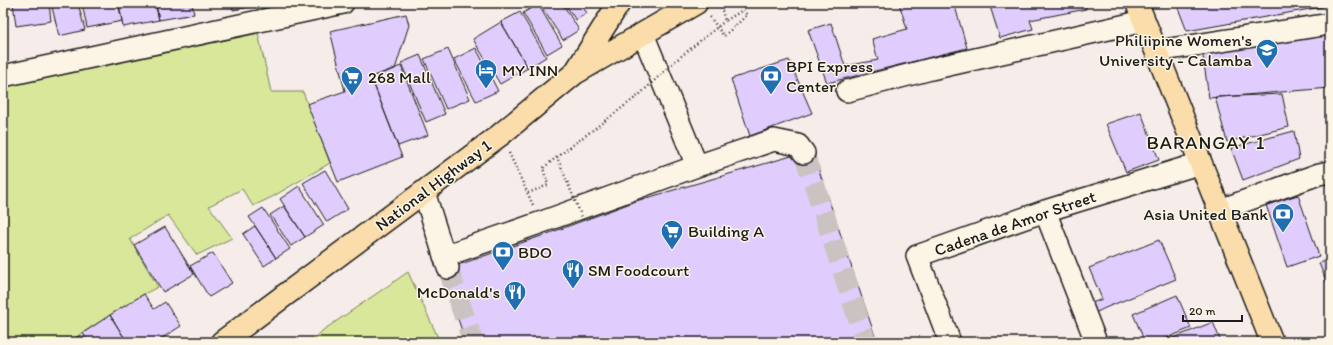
<svg xmlns="http://www.w3.org/2000/svg" width="1333" height="345" font-family="Itim,sans-serif">
  <style>
    .green { fill: #d8e79a; stroke: #7a825b }
    .building { fill: #e0cdfe; stroke: #1c1c1c }
    .lines { fill: none; stroke-linecap: round; stroke-linejoin: round }
    .minor-tunnel { stroke: #cac3c1; stroke-width: 21; stroke-dasharray: 21 10; stroke-linecap: butt }
    .minor-casing { stroke: #1c1c1c; stroke-width: 24 }
    .major-casing { stroke: #1c1c1c; stroke-width: 25 }
    .highway-casing { stroke: #1c1c1c; stroke-width: 25 }
    .path { stroke: #1c1c1c; stroke-width: 2.5; stroke-dasharray: 1 3; stroke-linecap: butt }
    .minor { stroke: #fcf5e5; stroke-width: 21 }
    .major { stroke: #fbddab; stroke-width: 22 }
    .highway { stroke: #fbddab; stroke-width: 22 }
    .path-bridge { stroke: #1c1c1c; stroke-width: 2.5; stroke-dasharray: 1 3; stroke-linecap: butt }
    .labels { text-anchor: middle; dominant-baseline: central; stroke-width: 3; stroke-linejoin: round; paint-order: stroke }
    .poi-label { font-size: 17px; fill: #1c1c1c; stroke: #fcf5e5; text-anchor: start }
    .street-label { font-size: 17px; fill: #1c1c1c; stroke: #fcf5e5 }
    .quarter-label { font-size: 19px; letter-spacing: 1px; fill: #1c1c1c; stroke: #fcf5e5 }
  </style>
  <rect width="100%" height="100%" fill="#f6edea"/>
  <filter id="ink" filterUnits="userSpaceOnUse"><feTurbulence type="fractalNoise" baseFrequency=".025" numOctaves="2"/><feDisplacementMap in="SourceGraphic" scale="8" xChannelSelector="R" yChannelSelector="G"/><feConvolveMatrix kernelMatrix="1 2 1 2 8 2 1 2 1" color-interpolation-filters="sRGB"/></filter>
  <g filter="url(#ink)">
    <path class="green" d="M257,28l14,64h32l27,71 -58,34 -19,9 -11,-17 -33,17 23,32 -35,17 -29,-40 -38,24 28,48 -14,7 -76,48h-65v-260z
      M408,272l32,70h-128l10,-11z"/>
    <path class="building" d="M13,3h36l2,18 -35,5z
      M51,3h27l7,27 -26,6z
      M82,3h36l4,18 -35,7z
      M119,3h36l4,17 -36,7z
      M156,3h36l2,11 -35,6z
      M232,3h36v1l-35,6z
      M539,3h23l17,27 -16,10z
      M564,3h16l7,10 -11,7z
      M899,3h55l13,45 -140,35 -19,-53 23,-7 14,43 33,-6 -6,-21 35,-10z
      M989,3h96l1,6 -56,11 3,9 -33,9z
      M1176,3h150l1,3 -140,25z
      M538,4l24,41 -15,9 -24,-41z
      M520,12l26,45 -18,11 -27,-46z
      M406,14l3,11 -14,44 -24,8 31,80 -64,25 -31,-78 38,-13 -15,-60z
      M501,22l27,46 -28,16 -27,-45z
      M1330,34v54l-121,10 -7,-48z
      M476,48l22,43 -22,10 -22,-42z
      M448,49l22,50 -24,10 -22,-50z
      M420,55l25,59 -19,8 -25,-59z
      M789,60l23,53 -62,23 -19,-57z
      M401,66l27,69 -30,11 -27,-69z
      M1282,94l7,33 -62,15 -12,-45z
      M1141,112l18,48 -33,12 -20,-48z
      M1294,131l5,28 -56,21 -12,-32z
      M812,150l65,192h-411l-25,-71 106,-37 89,-33z
      M325,170l23,39 -21,13 -24,-39z
      M299,186l25,39 -19,12 -25,-38z
      M1298,195l21,61 -32,11 -21,-62z
      M284,206l21,31 -14,9 -21,-31z
      M263,208l27,41 -14,9 -27,-41z
      M255,226l21,32 -12,8 -21,-32z
      M165,227l29,47 -31,18 -29,-47z
      M1159,240l17,39 -71,29 -10,5 -3,-10 10,-4 -13,-31z
      M213,253l19,30 -23,14 -19,-31z
      M1330,260v31l-11,-28z
      M144,294l10,15 11,-7 16,24 -25,16h-29l-17,-27z
      M1177,295l14,33 -34,14h-12l-12,-28z
      M110,315l17,27h-39l-5,-9z
      M1213,322l8,20h-55v-1z
      M81,335l5,7h-17z"/>
    <g class="lines">
      <path class="minor-tunnel" d="M804,153l62,189
        M448,268l25,74"/>
      <g class="minor-casing">
        <path id="minor" d="M643,34l54,132
          M1157,51l173,-27
          M3,76l340,-73
          M847,91l84,-22 213,-48
          M424,192l24,76
          M1220,210l99,-36 11,-2
          M1045,211l51,131
          M444,256l98,-34 155,-56 77,-26 24,5 6,8
          M950,342l-33,-86 128,-45 156,-48"/>
      </g>
      <g class="major-casing">
        <path id="major" d="M1137,3l135,339"/>
      </g>
      <g class="highway-casing">
        <path id="highway" d="M577,72l119,-69
          M222,342l278,-207 75,-62 44,-70"/>
      </g>
      <path class="path" d="M710,17l14,19 23,-21 -4,-5 -18,11 -5,-18
        M509,153l24,52
        M528,193l20,-8 -5,-17 14,-11"/>
      <use href="#minor" class="minor"/>
      <use href="#major" class="major"/>
      <use href="#highway" class="highway"/>
      <path class="path-bridge" d="M583,220l-26,-63 82,-62 35,-33 51,-41"/>
    </g>
  </g>
  <defs>
    <g id="university-pin" transform="scale(1.15)"><path d="M0 17L-7.5 6A9.5 9.5 0 1 1 7.5 6Z" fill="#1f6fb2" stroke="#fcf5e5"/><path d="M0-5L7-2L0 1L-7-2ZM-4 1L0 2.5L4 1V4Q0 6-4 4Z" fill="#fff"/></g>
    <g id="hotel-pin" transform="scale(1.15)"><path d="M0 17L-7.5 6A9.5 9.5 0 1 1 7.5 6Z" fill="#1f6fb2" stroke="#fcf5e5"/><path d="M-6-4.5h1.5V1H6V5H4.5V3h-9V5H-6ZM-4 0a1.8 1.8 0 1 1 3.6 0ZM.5 0V-2.5h3Q6-2.5 6 0Z" fill="#fff"/></g>
    <g id="bank-pin" transform="scale(1.15)"><path d="M0 17L-7.5 6A9.5 9.5 0 1 1 7.5 6Z" fill="#1f6fb2" stroke="#fcf5e5"/><path d="M-6-4H6V4H-6ZM0-2.3a2.3 2.3 0 1 0 0 4.6a2.3 2.3 0 1 0 0-4.6Z" fill="#fff"/></g>
    <g id="supermarket-pin" transform="scale(1.15)"><path d="M0 17L-7.5 6A9.5 9.5 0 1 1 7.5 6Z" fill="#1f6fb2" stroke="#fcf5e5"/><path d="M-6-5.5h2.5l.6 2H6L4.5 2H-2.5L-4.4-4H-6ZM-1.5 3.2a1.3 1.3 0 1 0 .1 0ZM3 3.2a1.3 1.3 0 1 0 .1 0Z" fill="#fff"/></g>
    <g id="restaurant-pin" transform="scale(1.15)"><path d="M0 17L-7.5 6A9.5 9.5 0 1 1 7.5 6Z" fill="#1f6fb2" stroke="#fcf5e5"/><path d="M-5-6h1v4h1v-4h1v4h1v-4h1v5L-1.5 .5V6h-2V.5L-5-1ZM5-6V6H3V1.5H1.5Q1.5-4 5-6Z" fill="#fff"/></g>
  </defs>
  <g fill-rule="evenodd">
    <use href="#university-pin" x="1267" y="50"/>
    <use href="#hotel-pin" x="486" y="70"/>
    <use href="#bank-pin" x="771" y="76"/>
    <use href="#supermarket-pin" x="352" y="77"/>
    <use href="#bank-pin" x="1283" y="214"/>
    <use href="#supermarket-pin" x="672" y="231"/>
    <use href="#bank-pin" x="503" y="252"/>
    <use href="#restaurant-pin" x="573" y="270"/>
    <use href="#restaurant-pin" x="515" y="292"/>
  </g>
  <g class="labels">
    <g class="poi-label">
      <text x="1252" y="40" text-anchor="end">Philiipine Women's<tspan x="1252" dy="20">University - Calamba</tspan></text>
      <text x="786" y="66">BPI Express<tspan x="786" dy="20">Center</tspan></text>
      <text x="502" y="70">MY INN</text>
      <text x="368" y="77">268 Mall</text>
      <text x="1268" y="214" text-anchor="end">Asia United Bank</text>
      <text x="688" y="231">Building A</text>
      <text x="518" y="252">BDO</text>
      <text x="588" y="270">SM Foodcourt</text>
      <text x="500" y="292" text-anchor="end">McDonald's</text>
    </g>
    <g class="street-label">
      <text transform="translate(433 185) rotate(-37)">National Highway 1</text>
      <text transform="translate(1015 223) rotate(-19)">Cadena de Amor Street</text>
    </g>
    <g class="quarter-label">
      <text x="1206" y="142">BARANGAY 1</text>
    </g>
  </g>
  <rect width="1333" height="345" fill="none" stroke="#fcf5e5" stroke-width="16"/>
  <rect x="8" y="8" width="1317" height="329" fill="none" stroke="#1c1c1c" stroke-width="1.5" filter="url(#ink)"/>
  <path d="M1183 315v6h59v-6" fill="none" stroke="#1c1c1c" stroke-width="2"/>
  <text x="1189" y="315" font-size="12" fill="#1c1c1c" stroke="#fcf5e5" stroke-width="3" paint-order="stroke">20 m</text>
</svg>
